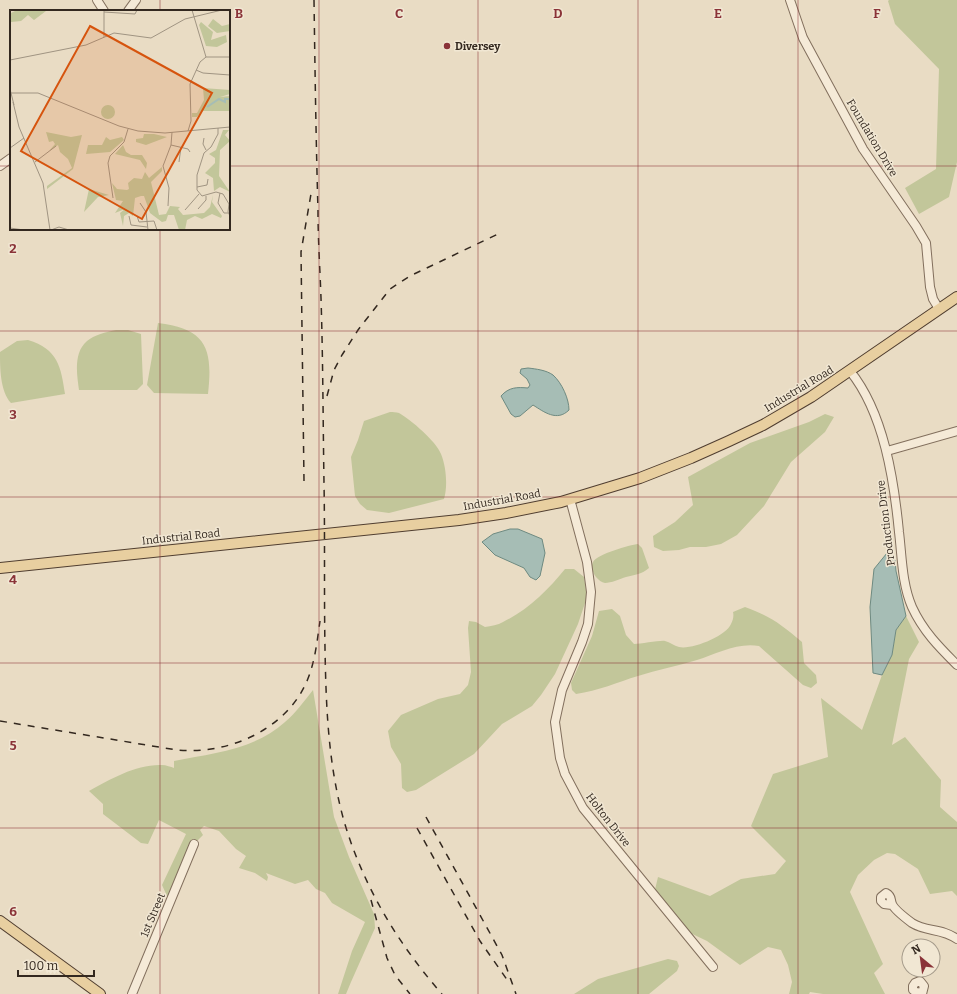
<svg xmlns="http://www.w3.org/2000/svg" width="957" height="994" font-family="Bitter,serif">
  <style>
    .green { fill: #c2c69a }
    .water { fill: #a6bdb5; stroke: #6e8a81 }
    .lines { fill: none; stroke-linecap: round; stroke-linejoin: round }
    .minor-casing { stroke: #826f5d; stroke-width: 10 }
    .major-casing { stroke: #503e30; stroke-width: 12 }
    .minor { stroke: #f5ead7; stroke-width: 8 }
    .major { stroke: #e8cfa0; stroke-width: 10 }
    .rail { stroke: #33281f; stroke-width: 1.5; stroke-dasharray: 7 7; stroke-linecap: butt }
    .grid { fill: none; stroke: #8a3338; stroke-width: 1; stroke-opacity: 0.55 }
    .poi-dot { fill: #8a3338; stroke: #f1e7d3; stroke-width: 1.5 }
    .labels { text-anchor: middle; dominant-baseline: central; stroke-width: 3; stroke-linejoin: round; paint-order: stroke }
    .poi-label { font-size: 11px; font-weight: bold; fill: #33281f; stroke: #f1e7d3; text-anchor: start }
    .street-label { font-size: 11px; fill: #33281f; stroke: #f1e7d3 }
    .inset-river { fill: none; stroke: #a6bdb5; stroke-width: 2 }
    .inset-road { fill: none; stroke: #a09482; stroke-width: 1 }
    .view { fill: #d6540e; fill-opacity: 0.15; stroke: #d6540e; stroke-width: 2 }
    .inset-edge { fill: none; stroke: #33281f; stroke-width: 2 }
    .grid-label { font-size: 13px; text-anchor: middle; font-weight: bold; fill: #8a3338; stroke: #f1e7d3; stroke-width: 3; stroke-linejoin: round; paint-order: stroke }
  </style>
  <rect width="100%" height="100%" fill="#e9dcc4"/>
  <path class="green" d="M889,0h68v162l-8,35 -30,17 -14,-26 31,-19 3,-100 -44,-45 -7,-23z
    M158,323c49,6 55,26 50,71l-54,-1 -7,-8z
    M116,330h12l13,4 2,50 -6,6h-58c-2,-15 -6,-37 8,-49 7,-6 19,-9 29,-11z
    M28,340c30,9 33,27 37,54l-54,9c-11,-12 -11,-35 -11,-51l17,-11z
    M390,412c3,0 6,0 9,1 12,7 37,28 42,41 5,12 7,32 3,45l-55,14 -22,-3 -7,-6 -5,-8 -4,-39 7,-17 6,-19z
    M825,414l9,3 -9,15 -34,30 -27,44 -27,29 -16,9 -15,3h-16l-11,3 -16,1 -9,-4 -1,-11 22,-14 18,-17 -5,-28 62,-34 59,-21z
    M638,544l4,4 7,20c-7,6 -14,7 -23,9 -6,2 -15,6 -21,6 -8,-1 -16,-14 -12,-21 4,-8 37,-17 45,-18z
    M565,569h9l10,8 3,20 -9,27 -23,50 -14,21 -9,11 -30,18 -28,30 -58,36 -9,2 -5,-4 -1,-24 -10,-17 -3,-16 13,-16 37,-16 22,-5 8,-9 3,-13 -3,-44 1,-7 7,1 9,5c6,-1 13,-2 18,-5 25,-12 45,-32 62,-53z
    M745,607c25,9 37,18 57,35l2,21 12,12 1,8 -6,5 -8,-3 -44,-39c-21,-4 -43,8 -62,14 -20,6 -40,10 -59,16 -20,6 -40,15 -62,18l-4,-4 -1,-7 21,-47 7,-25 13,-2 8,7 6,19 8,9c7,0 27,-4 31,-3 5,1 9,5 14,6 13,3 47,-11 52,-23 2,-4 3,-8 2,-12z
    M906,616l13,26 -10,17 -17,86 13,-8 36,43 -1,27 17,15v74l-5,-5 -22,3 -12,-25 -23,-15 -8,-1 -13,7 -16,15 -8,17 33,72 -9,9 11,21h-62l-13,-2 -1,2h-20l3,-12 -4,-17 -7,-15 -13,-3 -28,18 -33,-24 -23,-11 -30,-36 4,-17 52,19 31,-17 34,-5 11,-13 -35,-35 22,-52 55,-17 -7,-59 41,32 20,-55 10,-20 4,-25z
    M313,690l21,127 15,40 25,57 1,14 -24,54 -5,12h-8l14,-43 13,-29 -33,-19 -7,-10 -9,-4 -8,-9 -13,4 -29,-11 2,4 -1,4 -12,-8 -16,-5 7,-12 -10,-7 -17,-18 -15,-5 -4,4 3,5 -9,9 -22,53 -5,-1 -5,-11 24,-51 -27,-14 -11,24 -7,-1 -38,-29v-10l-14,-13c22,-12 47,-27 73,-26 4,0 9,2 12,3v-7c39,-8 80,-11 111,-39 11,-9 19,-21 28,-32z
    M668,959l9,2 2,5 -2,5 -28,23h-75l24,-15z"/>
  <path class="water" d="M528,368c8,1 18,2 25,7 9,8 16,24 16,35 -12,12 -25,2 -36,-5l-13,11 -5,1 -4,-3 -10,-18c8,-9 16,-9 27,-8l2,-3 -3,-6 -7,-6 1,-4z
    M510,529h8l24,10 3,14 -5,23 -4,4 -6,-3 -6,-9 -29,-13 -13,-13 11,-8z
    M887,553l8,7 1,11 10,45 -10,14 -4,25 -10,20 -9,-2 -3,-66 4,-38z"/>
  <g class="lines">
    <g class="minor-casing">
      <path id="minor" d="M97,0l7,11
        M790,0l13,38 60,111 53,77 10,17 4,44 3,12 6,10
        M128,11l8,-11
        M0,166l11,-8
        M850,371c34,42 44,109 49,161 3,25 3,52 13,75 11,24 27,40 45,58
        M887,451l70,-20
        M570,499l17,63 4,30 -3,32 -6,18 -20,48 -7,32 5,36 5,16 18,34 130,159
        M892,905l-8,-1 -3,-3v-4l5,-4c6,3 4,6 6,11 2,5 16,16 20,19 14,9 30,5 45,16
        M921,993l-5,-1 -3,-2v-4l2,-3 5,-2 4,5 -2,8
        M132,994l62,-150"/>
    </g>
    <g class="major-casing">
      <path id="major" d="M0,568l459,-48 47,-7 55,-11 79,-24 51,-20 38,-17 34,-16 48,-28 146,-100
        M0,921l100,73"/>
    </g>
    <use href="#minor" class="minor"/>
    <use href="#major" class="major"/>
    <path class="rail" d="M314,0c1,70 2,141 4,211 0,29 2,58 3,87 2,62 2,124 3,185 1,55 0,110 1,165 1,58 3,116 19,173 19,65 54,123 98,173
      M327,396l7,-26 8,-15 16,-25 32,-41 20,-13 88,-42
      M304,481l-3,-229 11,-64
      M0,721l177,29c51,5 109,-20 130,-69 8,-19 10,-39 13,-60
      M426,817l76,138 14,39
      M417,828l63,113 30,43
      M371,900l16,58 8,17 15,19"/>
  </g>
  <path class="grid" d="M160,0v11M319,0v994M478,0v994M638,0v994M798,0v994M0,166h11M229,166h728M160,229v765M0,331h957M0,497h957M0,663h957M0,828h957"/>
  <circle class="poi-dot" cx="447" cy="46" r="4"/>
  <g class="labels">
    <g class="poi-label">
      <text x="455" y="46">Diversey</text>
    </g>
    <g class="street-label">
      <text transform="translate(872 138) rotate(59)">Foundation Drive</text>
      <text transform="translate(799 389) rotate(-31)">Industrial Road</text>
      <text transform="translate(502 500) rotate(-10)">Industrial Road</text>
      <text transform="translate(886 523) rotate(-97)">Production Drive</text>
      <text transform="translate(181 537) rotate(-6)">Industrial Road</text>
      <text transform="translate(608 820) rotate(52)">Holton Drive</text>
      <text transform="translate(153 915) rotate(-67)">1st Street</text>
    </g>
  </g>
  <g transform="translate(10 10)">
    <rect width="220" height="220" fill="#e9dcc4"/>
    <path d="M7,0h53l-24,1 -12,9 -6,-5 -7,6 -10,1v-9zM203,9l9,7 8,-2v7l-13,2 -9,-7zM191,12l12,10 -2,8 15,-5 1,7 -10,5 -11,-1 -7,-21zM193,78l27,2v4l-10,3 10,-1v15h-28l-5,6h-5v-4h5l7,-13zM91 102a7 7 0 1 1 14 0a7 7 0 1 1-14 0ZM213,120h6l-4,5 5,6 -10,9 -1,26 11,16 -10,-5 -6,4 -1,-13 -8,-5 10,-10v-5l-6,-4 7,-4zM36,122l25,5 11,-2 -9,34 -26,20v-3l25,-18 -4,-9 -8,-7 -2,-7 -9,6 6,-7 -2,-3 -4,1zM134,124h10l13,3 -21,8 -10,-3v-3l7,-1zM96,127l4,3 12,-3 2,3 -14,12 -24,2 2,-9h14zM113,135l3,7 5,3h11l5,8 -1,6 -6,-9 -25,-6zM152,157v4l-11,11 8,33 7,-1 4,-8 10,1 -2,2 5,6 21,-2 6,-6 3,-12 -1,7 10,14 -1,2 -9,-4 -10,5 -7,-3 -8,4 -2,10h-6l-5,-15h-6l-2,6 -4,1 -12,-9 -6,-17h-3l-6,2 -2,18 -4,-3 -5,3 -1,10 -3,-13 5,-4 -10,4 8,-12 -7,-1 -4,-17 5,6 10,1 2,-1 -1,-6 6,-5 8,1 3,-7 4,6zM79,179l20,6 -11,2 -14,15z" fill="#c2c69a"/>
    <path class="inset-river" d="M197,97l12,-8 6,3v-3h5"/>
    <path class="inset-road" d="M182,0l14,47M94,2l31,2 2,-4M94,27v-26M0,50l76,-15 28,-12 37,5 34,-19 37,-9M186,60l7,3 27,2M0,79l4,16M0,83h28l81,33 19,5 27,2 65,-6M3,92l6,25 24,56 7,47M208,118v6l-7,13 -7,6 -7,22v15l5,6 14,-4 7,2 6,10 -1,8 2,4M178,121l3,-10 -1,-37 10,-22 6,-5h24M194,128l-1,6 3,6M161,135l17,4 2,3M0,138l14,-10M25,152l21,-16M169,152l2,-15M187,177l10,-2 1,-6M210,183l-2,10 6,10h4M103,188l-5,-35 2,-7 14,-14 4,-13M130,193l6,9 2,18M158,196l1,-18 -6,-22 8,-21 1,-13M188,199l8,-9v-4M175,200l14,-16M119,206l2,9 16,2M127,206l2,6 15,-1 3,9M0,218l14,2M41,220l8,-3 10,3"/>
    <path class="view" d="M80,16l122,67 -70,126 -121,-68z"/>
    <rect width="220" height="220" class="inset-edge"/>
  </g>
  <g class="grid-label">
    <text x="239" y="18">B</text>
    <text x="399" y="18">C</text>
    <text x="558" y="18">D</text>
    <text x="718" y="18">E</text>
    <text x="877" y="18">F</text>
    <text x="13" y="253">2</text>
    <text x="13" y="419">3</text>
    <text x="13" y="584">4</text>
    <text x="13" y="750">5</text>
    <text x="13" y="916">6</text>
  </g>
  <g transform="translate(921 958) rotate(331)"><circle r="19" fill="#f1e7d3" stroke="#a59b8b"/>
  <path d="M0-3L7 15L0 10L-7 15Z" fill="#8a3338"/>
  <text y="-6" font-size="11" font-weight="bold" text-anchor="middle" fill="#33281f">N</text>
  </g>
  <path d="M18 970v6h76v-6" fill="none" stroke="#33281f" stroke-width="2"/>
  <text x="24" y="970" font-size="12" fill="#33281f" stroke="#f1e7d3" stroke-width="3" paint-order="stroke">100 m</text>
</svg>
